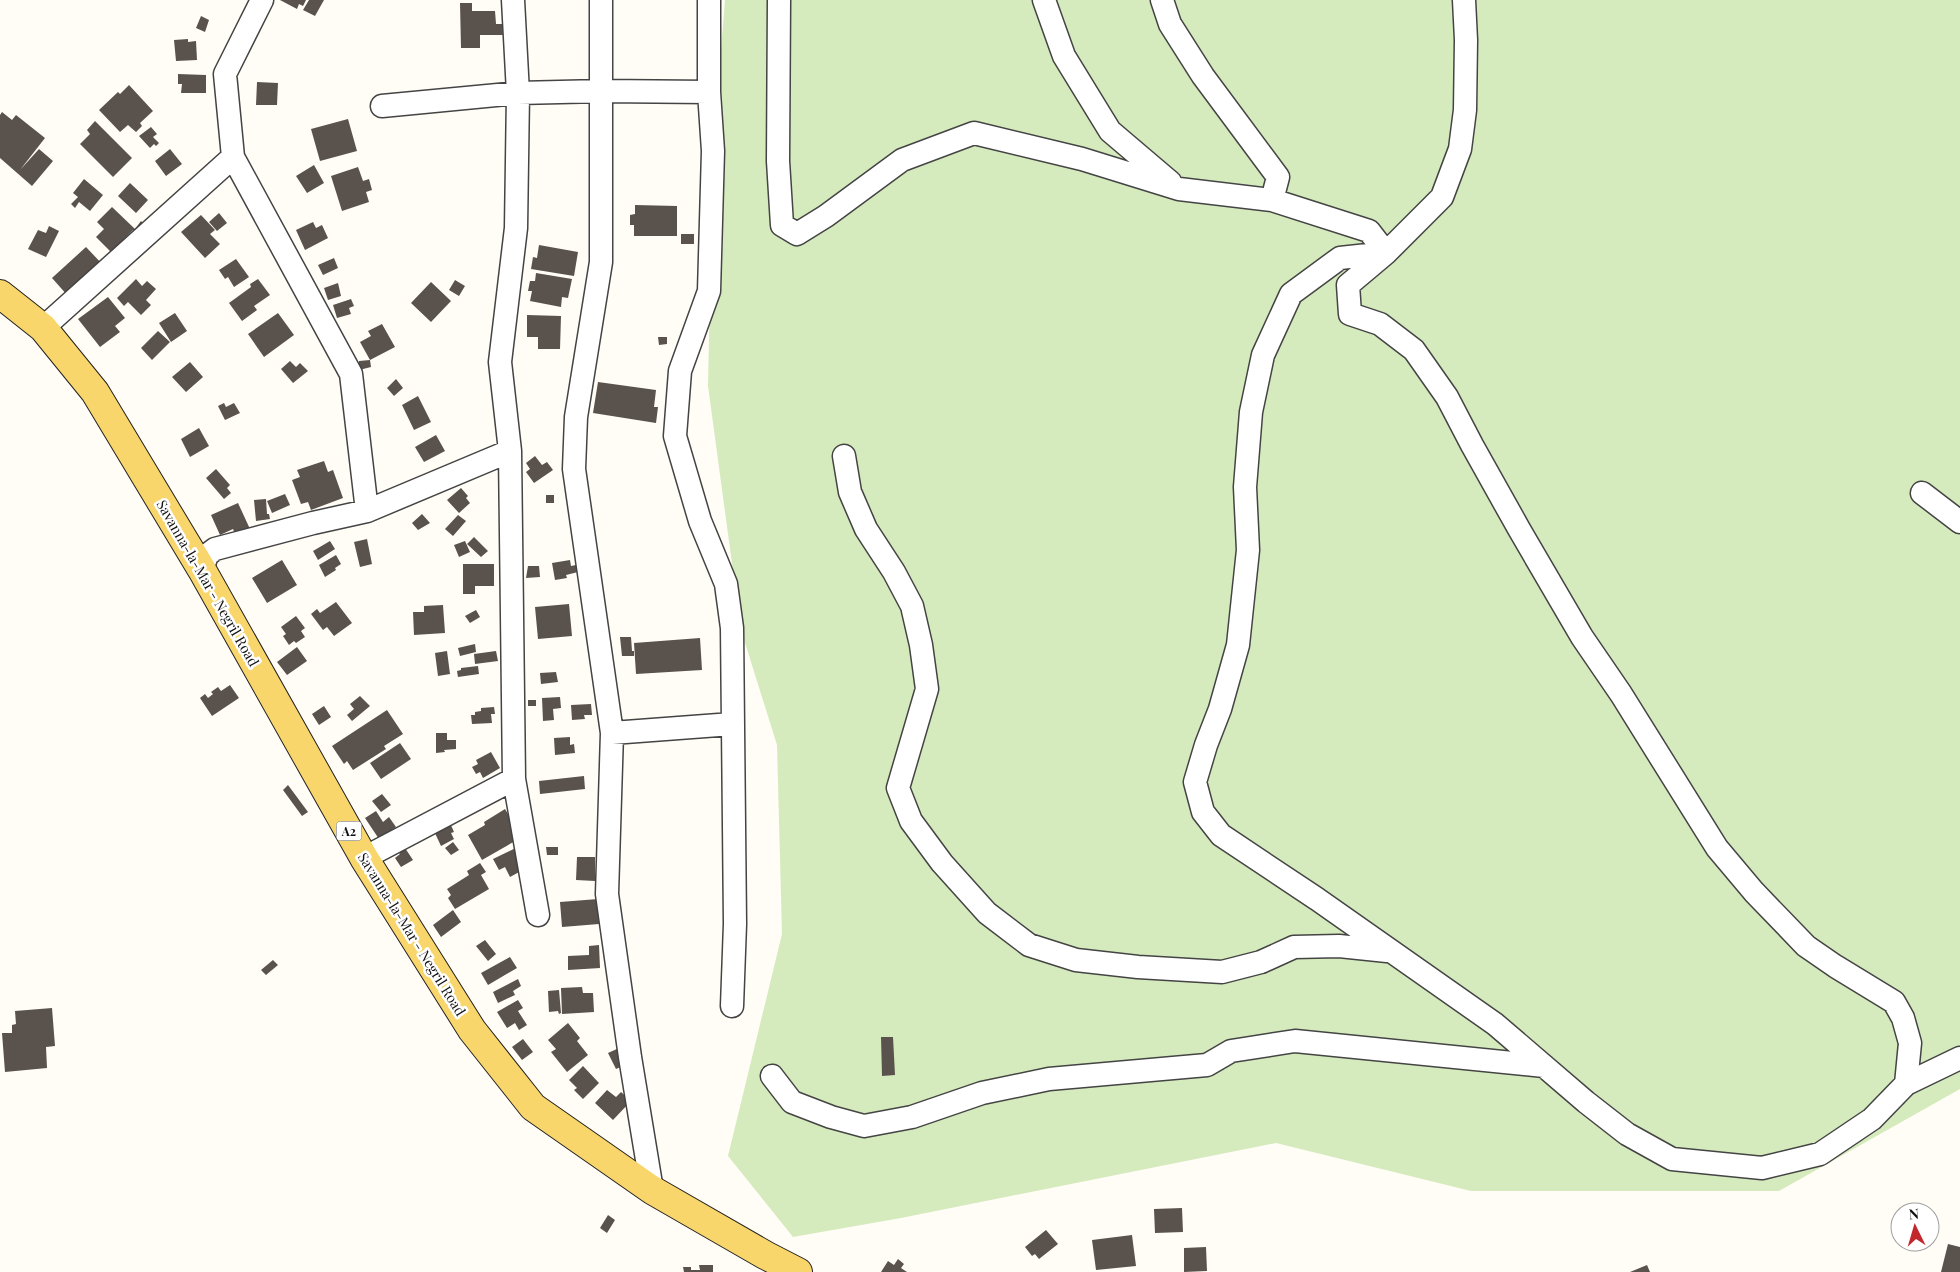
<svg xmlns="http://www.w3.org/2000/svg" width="1960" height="1272" font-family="'Playfair Display',serif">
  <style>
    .green { fill: #d5ebbd }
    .building { fill: #5a524d }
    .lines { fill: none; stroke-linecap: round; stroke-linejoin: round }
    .minor-casing { stroke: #444; stroke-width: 25 }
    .major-casing { stroke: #222; stroke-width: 30 }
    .minor { stroke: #fff; stroke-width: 22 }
    .major { stroke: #f9d66b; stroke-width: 28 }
    .labels { text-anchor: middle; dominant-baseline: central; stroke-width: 5; stroke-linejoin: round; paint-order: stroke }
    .shield { fill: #fff; stroke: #585858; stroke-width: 1 }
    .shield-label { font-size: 12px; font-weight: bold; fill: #111 }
    .street-label { font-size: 14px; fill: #111; stroke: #fff }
  </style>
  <rect width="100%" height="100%" fill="#fffdf5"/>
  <path class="green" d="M725,0h1235v1089l-181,102h-308l-195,-48 -375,75 -108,19 -65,-81 54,-222 -5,-189 -36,-115 -33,-244 5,-235z"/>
  <path class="building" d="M280,0h26l-3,6 -4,-2 -2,5z
    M309,0h15l-9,16 -12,-6z
    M460,3h12v8h23l1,13h6l1,11h-23v13h-19z
    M201,16l8,4 -4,12 -9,-4z
    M188,39v3l8,-1 1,19 -21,1 -2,-21z
    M178,74l28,1v18h-25l1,-9h-4z
    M257,82l21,1 -1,22h-21z
    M129,85l24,26 -13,12 2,3 -6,6 -8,-7 -8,7 -21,-22 19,-18 2,2z
    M2,112l10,8 4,-5 29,23 -25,32 19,-21 14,12 -21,25 -32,-28v-43z
    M348,119l9,32 -37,10 -9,-32z
    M95,121l37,37 -19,19 -33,-33 10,-10 -3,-4z
    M151,127l6,7 -4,3 6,6 -3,3 -2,-2 -4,4 -11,-12z
    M170,149l12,15 -16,12 -11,-15z
    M314,165l10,18 -17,10 -11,-17z
    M358,167l5,14 6,-2 3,11 -6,2 3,10 -27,9 -11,-35z
    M84,179l19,16 -13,16 -11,-9 -4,6 -4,-4 7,-7 -5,-4z
    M130,183l18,17 -12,13 -18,-17z
    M635,205l42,1v30h-43v-11h-4v-10l5,-1z
    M112,207l23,22 6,-8 8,8 -8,9 -8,-8 -22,22 -15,-15 8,-8 -7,-7z
    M219,213l8,10 -10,8 -8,-9z
    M201,215l14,15 -5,4 10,10 -15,14 -24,-26z
    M313,222l3,6 6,-3 6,13 -23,12 -9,-20z
    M49,226l10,5 -13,26 -18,-8 10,-19 8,3z
    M681,234h13v10h-13z
    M539,245l39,7 -4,24 -43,-7 2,-12 4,1z
    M86,247l17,18 -35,31 -16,-18z
    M334,258l4,10 -15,7 -5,-10z
    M236,259l13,18 -15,10 -6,-10 -3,2 -6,-9z
    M536,273l36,6 -4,19 -6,-1 -1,10 -31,-6 2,-10h-4l2,-10h5z
    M136,279l6,7 5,-5 9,8 -10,11 5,5 -10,10 -13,-13 -4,4 -7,-8z
    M258,279l12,16 -16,11 3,4 -15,11 -13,-18 22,-16 -1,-3z
    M455,280l10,6 -6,10 -10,-6z
    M431,282l20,19 -20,21 -20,-19z
    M338,283l3,13 -13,4 -4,-12z
    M108,297l17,21 -10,8 5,6 -20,15 -22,-28z
    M351,299l3,7 -5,2 2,6 -14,4 -4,-13z
    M175,313l12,18 -16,11 -12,-19z
    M278,313l16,22 -30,22 -16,-23z
    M527,315l34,1 -1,33h-22v-12h-11z
    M382,324l13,23 -25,13 -10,-18 11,-6 -3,-5z
    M158,331l12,11 -18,18 -11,-12z
    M658,337h9v7l-8,1z
    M370,360l1,7 -12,3v-9z
    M290,361l6,6 4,-4 8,8 -15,12 -12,-14z
    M190,362l13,15 -17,15 -14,-15z
    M396,379l7,9 -9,8 -7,-8z
    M598,382l58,8 -2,17h4l-2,16 -63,-10z
    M418,396l13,26 -17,8 -12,-25z
    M224,403l2,4 8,-4 6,10 -15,7 -7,-14z
    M199,428l10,18 -19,11 -9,-18z
    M436,435l9,16 -21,11 -9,-15z
    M535,456l7,9 5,-3 6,8 -19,13 -8,-11 4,-3 -4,-6z
    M324,461l4,11 5,-2 10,28 -32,12 -3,-8 -7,2 -9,-24 8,-3 -3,-7z
    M216,469l14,16 -3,3 4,5 -7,6 -18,-21z
    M461,488l7,8 -2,2 4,5 -11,10 -12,-13z
    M285,494l5,11 -18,8 -5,-12z
    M546,495h8v8h-8z
    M266,499l1,15h2l1,5 -14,2 -2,-21z
    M238,503l12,26 -14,7 -3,-7 -13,6 -9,-20z
    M422,514l8,9 -12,7 -6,-7z
    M458,515l8,6 -13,15 -8,-7z
    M474,537l14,14 -7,6 -14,-13z
    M367,539l5,25 -12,3 -6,-25z
    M330,541l5,8 -17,11 -5,-9z
    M465,541l5,11 -11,5 -5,-12z
    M336,555l5,9 -6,4 1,2 -11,7 -6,-12z
    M282,560l15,25 -30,18 -15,-25z
    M570,560l1,6 5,-1 2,7 -12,3 1,3 -12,2 -3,-17z
    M463,564h31v22h-19v8h-12z
    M528,566h11l1,11 -14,1z
    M336,602l16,21 -18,13 -7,-9 -4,3 -12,-16 6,-5 3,4z
    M569,604l3,32 -34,3 -3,-32z
    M443,605l2,28 -31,2 -1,-23h11v-6z
    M476,610l4,7 -10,6 -5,-7z
    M296,616l9,12 -4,3 4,6 -9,6 -2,-2 -5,4 -6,-9 3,-2 -5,-7z
    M620,637h11l1,14h2v5h-12z
    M700,638l2,32 -66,4 -2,-31z
    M475,644l1,8 -16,4 -2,-8z
    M297,647l10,14 -20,14 -10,-13z
    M447,651l3,23 -12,2 -3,-23z
    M496,651l2,10 -23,3 -1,-10z
    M478,666l1,8 -21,3 -1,-6 4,-1v-2z
    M556,672l2,10 -17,2 -1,-11z
    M230,685l9,13 -27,18 -12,-18 5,-4 3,4 5,-4 -2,-2 7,-5 3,4z
    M360,696l10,10 -18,15 -5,-6 7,-6 -4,-5z
    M560,697l1,11 -8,1 1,11 -11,1 -1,-23z
    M528,700h8v6h-8z
    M591,704l1,11h-8l1,4 -13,1 -1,-15z
    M324,706l7,11 -12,8 -7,-11z
    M494,707l1,7h-4l1,9 -20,1 -1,-9h4v-3l6,-1v-3z
    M387,710l16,24 -19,12 2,3 -33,21 -6,-9 -3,3 -12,-18z
    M436,733h11v7h9v9l-12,1 1,2 -9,1z
    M570,737v8l4,-1 1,9 -20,2 -1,-17z
    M400,743l11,16 -30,20 -11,-16z
    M491,752l9,16 -17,10 -3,-6 -4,2 -4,-7 6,-3 -2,-4z
    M584,776l1,13 -45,5 -1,-13z
    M288,785l20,27 -6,4 -19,-26z
    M382,794l9,11 -10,7 -9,-11z
    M505,809l17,28 -40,23 -14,-25 17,-10 -1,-3z
    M376,811l7,11 6,-5 7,10 -17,12 -14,-21z
    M450,823l4,9 -3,1 3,6 -13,7 -7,-15z
    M453,842l6,8 -8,5 -6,-7z
    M520,846l1,25 -11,6 -5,-10 -6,3 -6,-11z
    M546,847h12v8h-11z
    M405,848l8,12 -12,7 -6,-9 5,-4 -2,-2z
    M577,857h18v24l-19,-1z
    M480,863l6,9 -5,3 8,14 -34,20 -7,-11 3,-3 -4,-6 22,-14 -2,-4z
    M598,899l1,25 -37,3 -2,-25z
    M453,910l8,12 -20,15 -8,-12z
    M485,940l11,14 -8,7 -12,-15z
    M599,945l1,23 -32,2v-14l21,-1v-9z
    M510,957l7,11 -29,17 -7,-12z
    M273,960l5,5 -12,10 -5,-5z
    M518,979l3,7 -8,5 2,4 -17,8 -5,-11z
    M582,987l1,6h10l1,19 -32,2 -1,-26z
    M559,990l2,23 -2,1 -1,-3 -9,1 -1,-21z
    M518,1000l5,8 -5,3 9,14 -8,5 -4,-7 -8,5 -10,-16z
    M52,1008l3,38 -9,1 1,21 -42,4 -3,-39h10v-8l4,-1 -1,-13z
    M568,1023l12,15 -3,3 11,14 -21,17 -16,-20 5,-3 -8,-9z
    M881,1037h12l2,38 -13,1z
    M523,1039l10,13 -11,8 -10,-13z
    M619,1048l8,16 -11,5 -8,-16z
    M583,1066l16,17 -16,16 -9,-9 3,-2 -8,-8z
    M607,1090l9,7 5,-5 10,9 -18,19 -18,-17z
    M1182,1208l1,24 -28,1 -1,-24z
    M608,1215l7,5 -8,13 -7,-5z
    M1046,1230l12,14 -19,15 -4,-5 -3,2 -7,-9z
    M1132,1235l4,31 -40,4 -4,-30z
    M1948,1244l12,3v25h-19z
    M1206,1247l1,24 -23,1v-24z
    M898,1259l6,5 -3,4 6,4h-26l7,-11 6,4z
    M699,1265h14v7h-29l-1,-5h8v3h9z
    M1647,1265l3,7h-20z"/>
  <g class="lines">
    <g class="minor-casing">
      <path id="minor" d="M513,0l5,93 -2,135 -16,134 10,89 4,328 24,136
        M601,0v262l-25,155 -2,52 38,264 -5,161 23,163 22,133
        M709,0v92l4,59 -4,140 -29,80 -5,65 25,85 26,63 6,44 3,296 -3,82
        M779,0l-1,161 4,64 15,9 29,-18 76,-56 72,-27 108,26 97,30 93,11 97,31 17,22 56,-56 18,-48 5,-39 1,-70 -2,-40
        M1044,0l20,56 46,75 60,51
        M1162,0l8,24 33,52 75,101 -6,23
        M382,106l136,-13 84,-2 107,1
        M233,157l118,217 16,137 143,-60
        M1386,253l-38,32 2,29 30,10 34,26 33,47 25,48 47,84 63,108 39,57 96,154 37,44 52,54 29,20 59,36 9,16 7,25 -4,41 -34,35 -52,35 -58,14 -90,-9 -45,-25 -41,-32 -91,-78 -178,-125 -96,-64 -18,-23 -8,-30 11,-37 14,-36 18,-64 10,-95 -3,-63 6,-75 12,-57 28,-61 49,-36z
        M43,328l190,-171 -8,-83 37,-74
        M844,456l6,36 16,37 28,43 18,34 9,39 6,44 -29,99 13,33 31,42 45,50 42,32 47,15 62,7 84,5 39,-10 33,-15 45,-1 48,5
        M1922,493l38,29
        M202,570l5,-15 8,-6 98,-26 54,-12
        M612,733l120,-9
        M364,858l150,-79
        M772,1076l20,26 39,15 33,9 48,-9 70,-24 67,-14 158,-14 24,-14 64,-10 249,25
        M1906,1084l54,-26"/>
    </g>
    <g class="major-casing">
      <path id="major" d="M0,294l43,34 52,64 107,178 162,288 108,172 61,77 119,83 113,65 33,17"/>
    </g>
    <use href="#minor" class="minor"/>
    <use href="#major" class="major"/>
  </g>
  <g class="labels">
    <rect class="shield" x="336.5" y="821.5" width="25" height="19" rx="4"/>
    <g class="shield-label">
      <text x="349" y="831">A2</text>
    </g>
    <g class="street-label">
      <text transform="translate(208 583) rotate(60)">Savanna-la-Mar - Negril Road</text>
      <text transform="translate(412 934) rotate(58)">Savanna-la-Mar - Negril Road</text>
    </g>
  </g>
  <g transform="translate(1915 1227) rotate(355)"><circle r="24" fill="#ffffff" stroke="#a0a0a0"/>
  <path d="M0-4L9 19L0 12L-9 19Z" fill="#c4262e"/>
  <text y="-8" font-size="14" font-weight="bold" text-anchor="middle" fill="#111111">N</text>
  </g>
</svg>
